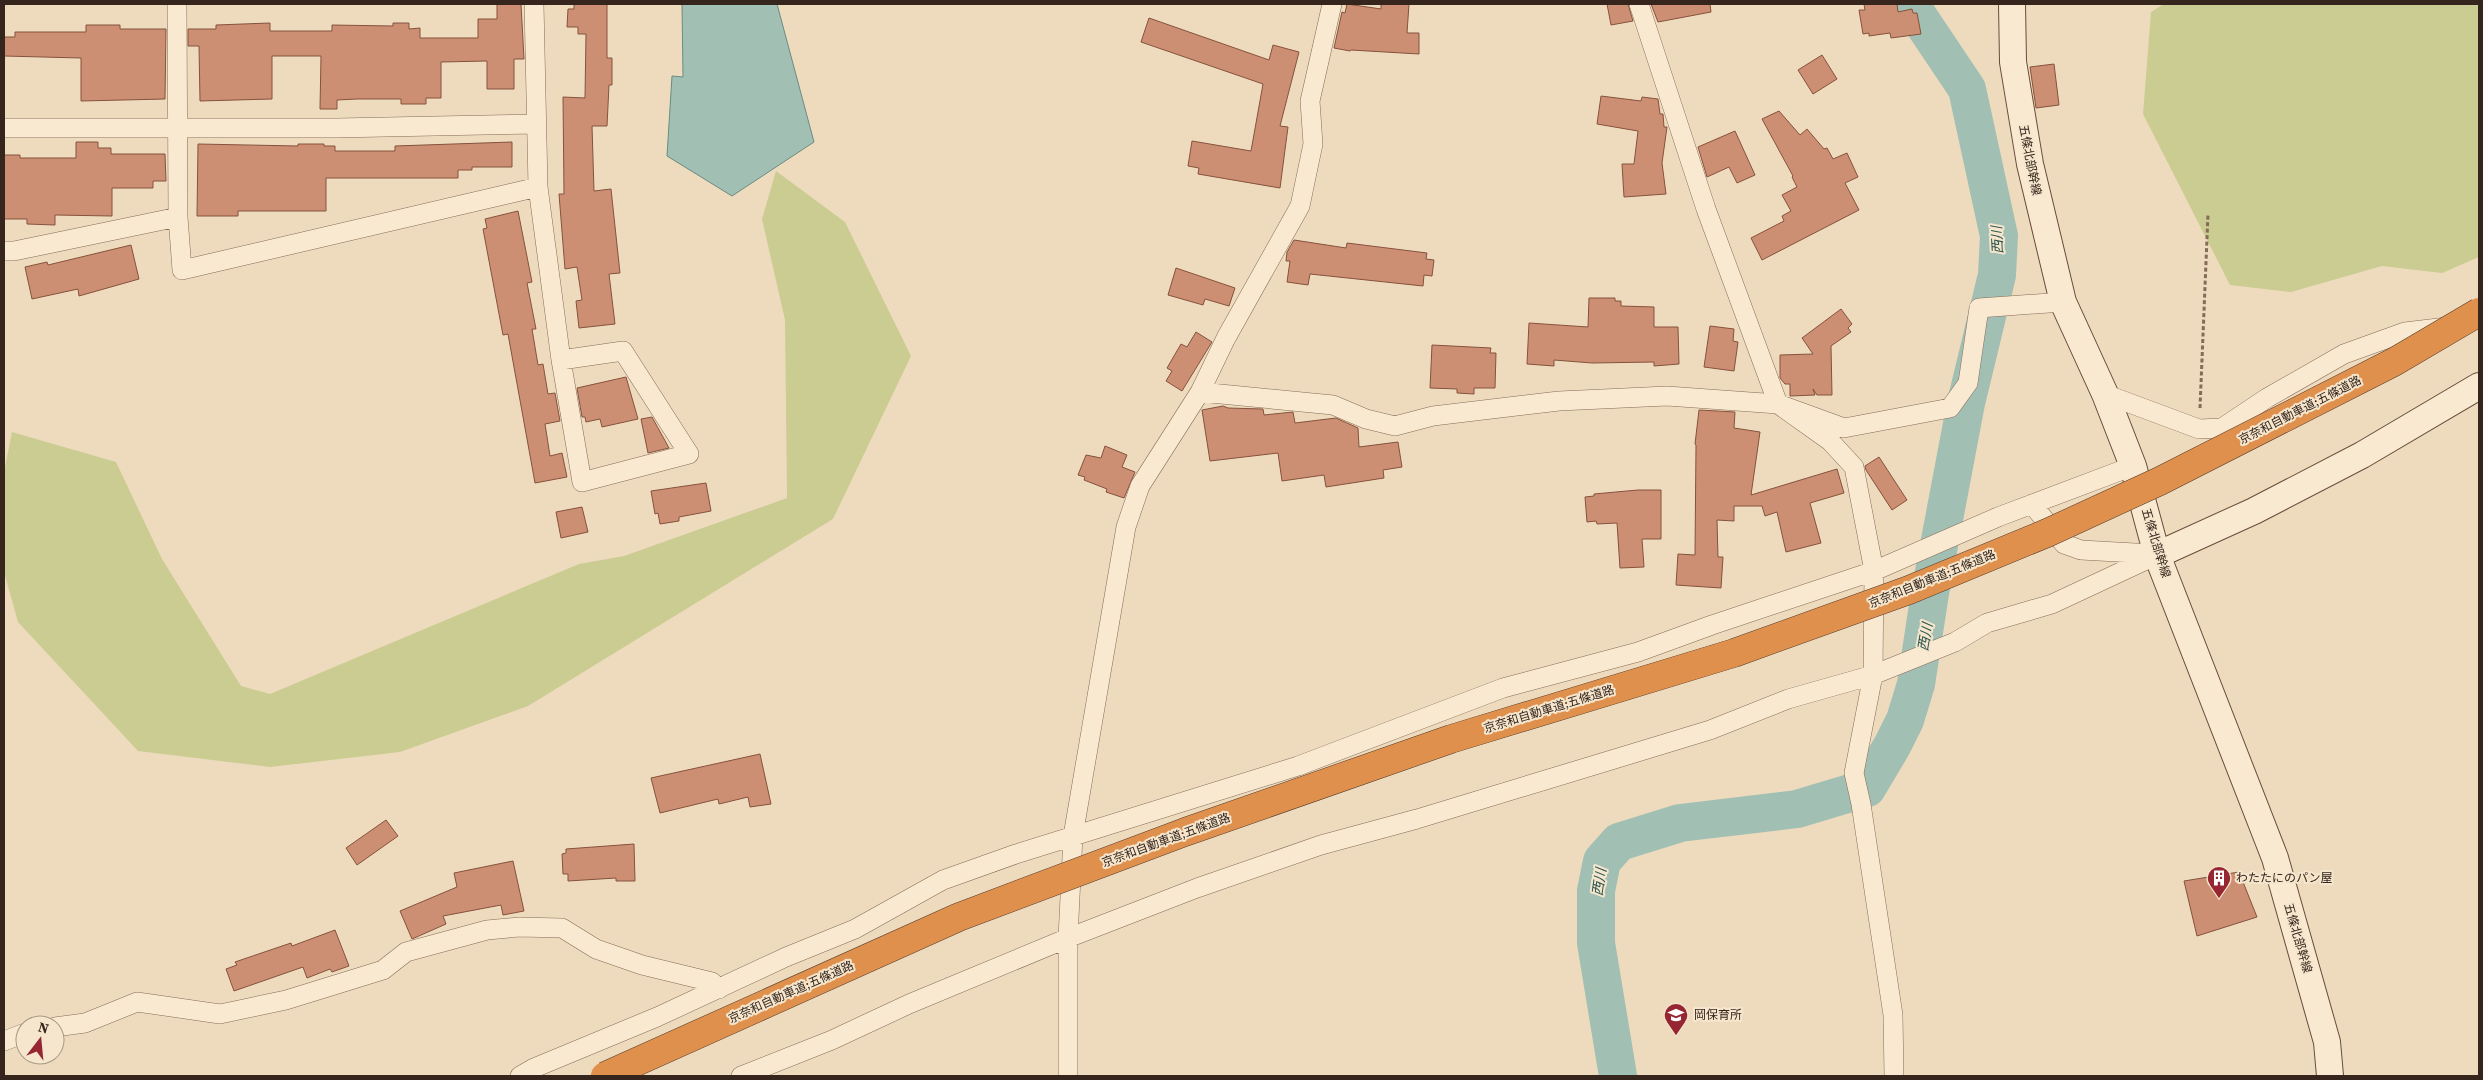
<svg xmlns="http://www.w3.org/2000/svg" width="2483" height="1080" font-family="'Source Serif 4','Noto Sans JP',serif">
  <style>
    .green { fill: #cbcc92 }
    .water { fill: #a1bfb3; stroke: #698d80 }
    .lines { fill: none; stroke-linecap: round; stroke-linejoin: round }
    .river { stroke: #a1bfb3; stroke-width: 38 }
    .building { fill: #cd8f73; stroke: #85523c }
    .street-casing { stroke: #866b57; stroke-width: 20 }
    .secondary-casing { stroke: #684c3a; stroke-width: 28 }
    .path { stroke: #866b57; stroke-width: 3; stroke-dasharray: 4 2.5; stroke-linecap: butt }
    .street { stroke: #f9e9d1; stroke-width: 19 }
    .secondary { stroke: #f9e9d1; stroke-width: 26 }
    .highway-bridge-casing { stroke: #533a2b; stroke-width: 29; stroke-linecap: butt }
    .highway-bridge { stroke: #df904c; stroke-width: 28 }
    .labels { text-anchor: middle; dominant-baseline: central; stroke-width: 4; stroke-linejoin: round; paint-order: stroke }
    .street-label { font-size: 12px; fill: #35251c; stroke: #f5e6cd }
    .poi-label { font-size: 12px; fill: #35251c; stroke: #f5e6cd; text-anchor: start }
    .water-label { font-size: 14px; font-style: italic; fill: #2a554e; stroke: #f5e6cd }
  </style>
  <rect width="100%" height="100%" fill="#eedbbe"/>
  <path class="green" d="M2164,4h315v253l-37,16 -60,-7 -91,26 -61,-7 -87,-171 8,-102z
    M776,171l69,51 66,134 -78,163 -305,187 -128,46 -130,15 -132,-16 -120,-129 -14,-50v-100l8,-40 104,30 46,97 79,127 29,8 309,-130 45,-8 163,-58 -2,-178 -23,-101z"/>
  <path class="water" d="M682,4h95l37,138 -82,54 -65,-40 5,-80 11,1z"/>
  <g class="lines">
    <path class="river" d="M1618,1076l-22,-133v-52l6,-30 17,-19 61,-19 117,-14 70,-21 25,-42 13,-26 11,-36 14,-91 36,-190 31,-128 2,-39 -32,-147 -57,-85"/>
  </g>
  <path class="building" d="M497,4h24l3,55h-10v30h-27v-28l-46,1v36h-15v6h-25v-5h-44l-20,1v9h-17l1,-53h-49v43l-72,2 -1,-55h-11v-17h28v-4l54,-2v8h62v-6l61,1v-3h16v6l11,-1v10h58v-19h19z
    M574,4h33v54h5v27h-3l-2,41h-15l2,65 17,-2 9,84 -11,1 6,50 -36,4 -3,-27 6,-1 -5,-33 -12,2 -6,-75h5l-1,-97 22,1 1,-64h-8v-7h-11l1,-18h6z
    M1347,4l34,5v-5h28l-2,29h12v21l-68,-4 -1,1 -16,-3 8,-36 3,1z
    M1607,4h21l5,17 -22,4z
    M1651,4h59l1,8 -53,10z
    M1864,4h33l1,8 14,-3 1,4h4l4,21 -30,4 -1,-5 -21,3v-3l-6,1 -4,-24h6z
    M1149,18l120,42 4,-15 26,7 -19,74 8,1 -8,61 -82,-14 1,-6 -11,-2 4,-25 59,10 12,-67 -122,-42z
    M86,25h34v4h46l-1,70 -84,2v-43l-77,-2v-19h11v-5h71z
    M1822,55l15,24 -24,15 -15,-24z
    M2054,64l5,41 -23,3 -6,-41z
    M1601,96l40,5 1,-4 16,2 2,15h3l1,13h3l-5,36 4,31 -42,3 -2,-33h12l4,-33 -41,-7z
    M1779,111l21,24 7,-6 17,20 3,-1 6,11 14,-6 11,24 -13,6 14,27 -97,50 -11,-22 33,-17 -2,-5 9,-5 -9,-16 15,-8 -5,-10 1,-1 -31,-57z
    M1735,131l20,44 -18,8 -8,-16 -22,10 -9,-30z
    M76,142h22v6h13v6h54l1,27h-13v7h-41v28l-57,-1v10l-28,-1v-5h-23v-64h16v3h56z
    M512,142v25h-40v3h-14v8h-132v33h-88v5h-41l1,-72 100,2v-2h26v2h11v5h60v-5z
    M518,211l14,71 -5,1 9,46h-4l6,36 5,-1 5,30 7,-1 5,28 -15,3 5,32 12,-3 5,24 -32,6 -27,-149 -5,1 -20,-106 4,-1 -2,-9z
    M1294,240l52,8 1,-5 80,10 -1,6 8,1 -2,16 -8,-1 -1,11 -113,-12 -2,11 -21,-3 3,-21h-4l1,-9z
    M131,245l8,34 -60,17 -1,-7 -46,10 -7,-32 22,-5 1,3z
    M1176,268l59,20 -6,18 -24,-7 -2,6 -35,-10z
    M1589,298h26v3h6v5l33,1v20h24l1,37 -25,2v-4l-62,1 -38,-3v6l-27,-2 2,-41 59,4z
    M1841,309l11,15 -4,4 3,4 -20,14 1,49h-15l-4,-6 2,6 -25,1v-12h-5l-5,-6v-23l33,-1 -11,-16z
    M1710,326l24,3 -1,12 5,1 -4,29 -30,-4z
    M1196,332l16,10 -30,49 -16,-10 6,-10 -5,-3 14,-24 6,3z
    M1432,345l59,3 -1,5h6l-1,35h-21v6l-17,-1v-4l-27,-1z
    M626,377l12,42 -36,8 -2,-8 -14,3 -1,-5h-3l-5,-29z
    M1223,406l5,2 35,1 1,6 29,-3 2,11 41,-5 22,10 1,19 39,-5 4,25 -19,3 1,8 -58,9 -2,-12 -42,6 -4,-28 -68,8 -8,-51z
    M1699,410l36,2 -1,16 26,4 -9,63 86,-26 7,24 -34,10 11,40 -35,9 -9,-40 -12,4 -3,-10h-28v15l-17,-1 1,37h5l-2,31 -45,-3 2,-31 17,1 1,-110 -1,-1z
    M652,417l17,31 -21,5 -7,-34z
    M1105,446l22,9 -5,12 13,5 -11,26 -18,-6 1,-3 -23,-9 1,-3 -7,-2 8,-20 15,3z
    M1879,457l28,43 -15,10 -26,-40 -1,-4z
    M706,483l5,28 -32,6v4l-19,3 -2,-11 -3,1 -4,-23z
    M1638,490h23v49h-19l2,28 -24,1 -3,-45 -20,1 -1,-3 -9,1 -2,-25 9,-1v-2z
    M582,507l6,25 -27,6 -5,-26z
    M760,754l11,50 -21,3 -2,-10 -29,7 -1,-5 -58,14 -9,-35z
    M386,820l12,16 -41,29 -11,-17z
    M634,844l1,37h-19v-3l-48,3v-7h-5l-1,-20 4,-1v-4z
    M513,861l11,50 -21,4 -2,-10 -58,11 3,8 -34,15 -12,-28 57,-24 -3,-14z
    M2239,872l18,45 -60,19 -13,-55z
    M335,930l14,36 -17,6 -2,-3 -23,9 -4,-11 -69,24 -8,-22 11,-4 -2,-3 56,-19 1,3z"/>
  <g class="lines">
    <g class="street-casing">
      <path id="street" d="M177,4l1,213 4,53 356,-83
        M534,4l4,183 23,173
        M1639,4l67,205 72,195 52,37 24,26 20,104 -1,104 -19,98 7,31 32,211 1,61
        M4,128h332l201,-4
        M4,251h10l164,-34
        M623,351l66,103 -107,28 -21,-122z
        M1200,392l133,13 33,14 29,7 38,-10 126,-15 108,-5 111,8 66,24 106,-20 18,-25 11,-75 84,-6
        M2105,394l94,35 23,-1 45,-30 77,-44 61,-22 42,-5
        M2032,504l32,40 17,6 72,4
        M55,1027l30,-4 52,-21 83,12 66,-14 97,-30 23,-18 81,-22 32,-3 43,1 34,21 46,16 70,17 7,7
        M4,1041l21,-8
        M520,1076l14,-8 123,-51 129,-60 69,-28 88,-49 73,-26 282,-88 205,-78 135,-36 74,-27 162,-54 124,-54 135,-51
        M741,1076l91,-36 77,-36 159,-66 129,-50 124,-43 96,-26 293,-89 78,-31 85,-24 82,-33 32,-19 65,-19 105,-49
        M1068,1076v-138l5,-102 53,-309 14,-41 60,-94 26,-54 74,-132 13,-62 -3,-43 22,-97"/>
    </g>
    <g class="secondary-casing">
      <path id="secondary" d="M2012,4l1,58 17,102 33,138 42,92 28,72 24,89 118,303 52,184 3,34
        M2157,555l97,-44 108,-56 117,-69"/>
    </g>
    <path class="path" d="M2200,408l8,-194"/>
    <use href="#street" class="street"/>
    <use href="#secondary" class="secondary"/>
    <g class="highway-bridge-casing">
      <path id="highway-bridge" d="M605,1076l354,-159 226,-85 266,-93 283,-86 175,-63 138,-57 113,-52 234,-119 85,-50"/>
    </g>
    <use href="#highway-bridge" class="highway-bridge"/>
  </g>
  <defs>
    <g id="building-pin" transform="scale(1.25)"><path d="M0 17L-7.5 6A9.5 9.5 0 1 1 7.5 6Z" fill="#952632" stroke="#f5e6cd"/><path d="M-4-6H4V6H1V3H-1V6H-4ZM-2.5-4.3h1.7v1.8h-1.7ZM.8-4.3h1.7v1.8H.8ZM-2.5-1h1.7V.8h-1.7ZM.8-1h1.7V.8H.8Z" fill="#fff"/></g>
    <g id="school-pin" transform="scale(1.25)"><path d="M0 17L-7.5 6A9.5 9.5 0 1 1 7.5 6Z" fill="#952632" stroke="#f5e6cd"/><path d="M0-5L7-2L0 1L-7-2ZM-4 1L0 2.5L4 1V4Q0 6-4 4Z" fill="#fff"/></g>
  </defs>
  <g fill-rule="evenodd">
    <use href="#building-pin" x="2219" y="878"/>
    <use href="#school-pin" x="1676" y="1015"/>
  </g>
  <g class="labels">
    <g class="street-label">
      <text transform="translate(2030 160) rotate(79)">五條北部幹線</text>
      <text transform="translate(2300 410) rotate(-27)">京奈和自動車道;五條道路</text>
      <text transform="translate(2156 543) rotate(73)">五條北部幹線</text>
      <text transform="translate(1932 579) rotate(-22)">京奈和自動車道;五條道路</text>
      <text transform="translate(1549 709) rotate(-17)">京奈和自動車道;五條道路</text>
      <text transform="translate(1166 840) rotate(-20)">京奈和自動車道;五條道路</text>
      <text transform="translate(2298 938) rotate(74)">五條北部幹線</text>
      <text transform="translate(791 992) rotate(-24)">京奈和自動車道;五條道路</text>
    </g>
    <g class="poi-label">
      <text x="2236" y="878">わたたにのパン屋</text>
      <text x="1694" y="1015">岡保育所</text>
    </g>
    <g class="water-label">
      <text transform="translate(1997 240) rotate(-93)">西川</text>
      <text transform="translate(1925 637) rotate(-80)">西川</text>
      <text transform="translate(1599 882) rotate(-82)">西川</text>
    </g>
  </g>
  <rect width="2483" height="1080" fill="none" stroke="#35251c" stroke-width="10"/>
  <g transform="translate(40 1040) rotate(16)"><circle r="24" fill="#f5e6cd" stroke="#a89986"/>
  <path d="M0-4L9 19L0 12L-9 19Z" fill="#952632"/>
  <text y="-8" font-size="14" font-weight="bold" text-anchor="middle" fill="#35251c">N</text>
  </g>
</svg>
